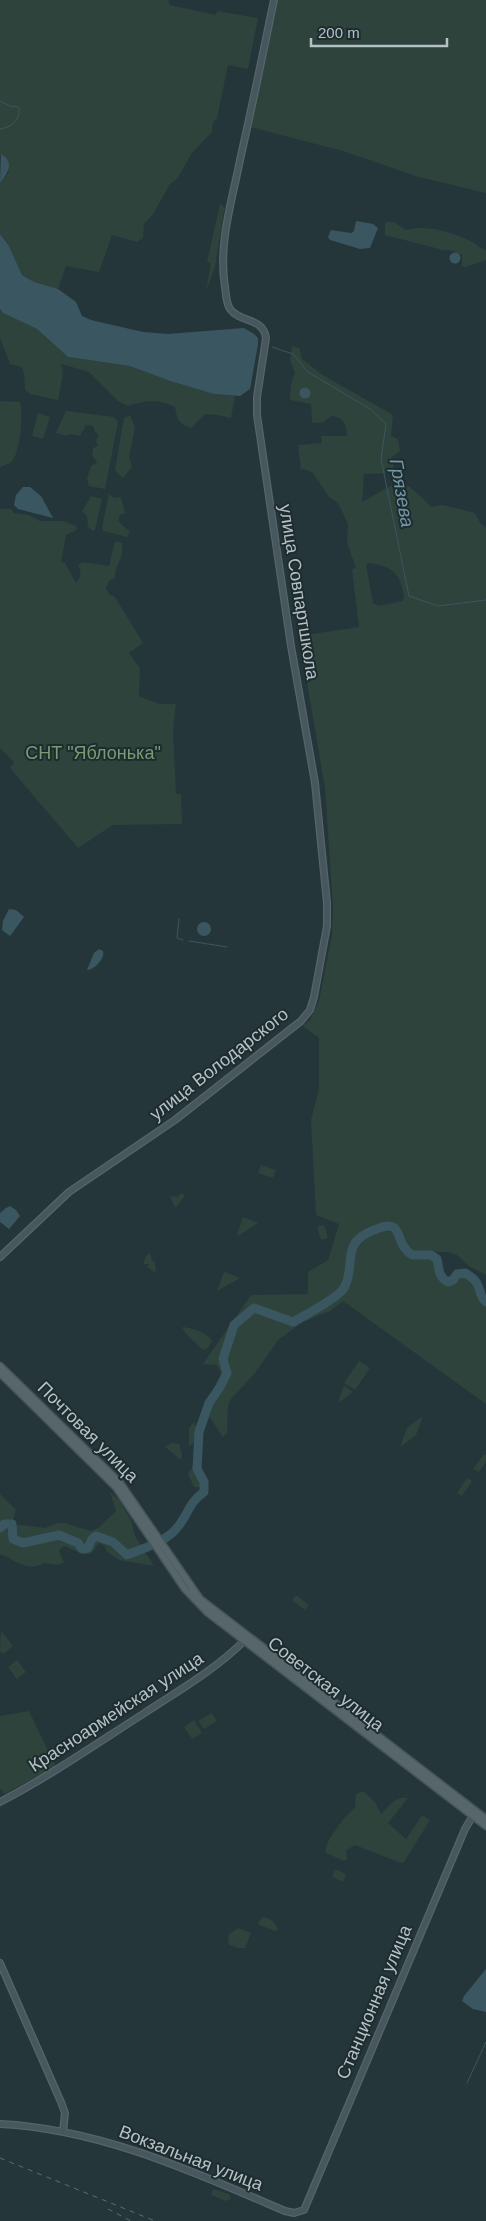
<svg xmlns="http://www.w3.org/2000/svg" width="486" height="2221" font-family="Helvetica,sans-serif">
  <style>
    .green { fill: #2d433b; fill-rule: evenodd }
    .water { fill: #3a5761 }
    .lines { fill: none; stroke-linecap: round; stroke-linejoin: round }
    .stream { stroke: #3a5761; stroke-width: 1 }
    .river { stroke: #3a5761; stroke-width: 9 }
    .secondary-casing { stroke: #576569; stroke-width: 8 }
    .primary-casing { stroke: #455357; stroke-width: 9 }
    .secondary { stroke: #47575e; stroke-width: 5.5 }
    .primary { stroke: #57666b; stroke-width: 6 }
    .rail { stroke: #5b6c72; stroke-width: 1; stroke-dasharray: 5 5; stroke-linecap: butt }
    .labels { text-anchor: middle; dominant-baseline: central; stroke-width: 4; stroke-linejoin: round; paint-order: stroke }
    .street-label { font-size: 18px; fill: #b4c2c6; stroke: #1e2c30 }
    .park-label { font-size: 18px; fill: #799b74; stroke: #1e2c30 }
    .water-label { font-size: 19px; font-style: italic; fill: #7097a3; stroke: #1e2c30 }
  </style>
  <rect width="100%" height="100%" fill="#25363b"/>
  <path class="green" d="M0,0h168l2,5 46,10 1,-4 41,7 -10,51 -20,-4 -11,53 -4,4 -1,10 -20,21 -15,26 -7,5 -17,30 -9,10 -1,14 -6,4 -25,-7 -13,37 -33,-6 -8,23 -24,-7 -12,-7 -13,-29 -9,-12v-51l9,-11 -9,-18z
    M278,0h208v193l-67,-16 -76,-26 -93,-24z
    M220,204l5,4 -1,3 -9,56 -9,24 5,-28 -4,-1z
    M387,222h7l12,8c21,-6 47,2 66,12 6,3 7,6 14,8v10l-21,7 -3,-1v-11l-12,-5h-7l-58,-15v-11z
    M0,309l3,4 34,16 31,28 62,9 40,15 44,13 21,2 -4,22 -13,-3 -13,-1 -14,14c-12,-4 -14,-8 -16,-21 -16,-8 -30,-7 -47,-1l-10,-5 -29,-29 -28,-8 2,9 -5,27 -28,-6 -5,-4 -1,-17 -2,-6 -12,-3 -10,-26z
    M292,346l7,2 3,11 19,15 72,41 -2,21 7,3 2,12 -8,6 2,10 -3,6 -27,1 -2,28 32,-18 15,2 23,21 11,-2 32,8 5,10 6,5v747l-17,-9 -12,-11 -10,-3 -27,-1 -12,2 6,5 11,-1 10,3 3,16 7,7 10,-2 3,-4c20,-3 17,17 28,27v100l-143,-103 -13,10 -27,11 -24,17 -24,34 -25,27 -2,6 -1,27 -4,4 -20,-29 18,-34 -4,-9 -14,-1 48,-69 57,-1v-22l20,-12 11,-36 -23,-9 -5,-95 8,-31v-51l-16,-12 7,-6 9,-19 13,-67 1,-27 -8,-119 -26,-152 60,-9 -7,-58 4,-1 -9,-25 1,-19 -10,-21 -9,-6 -16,-24 -8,-4h-4l-3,-24 24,-2 -1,-7h26c0,-11 -4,-19 -15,-20l-9,6 -11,1 -1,-19 -21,-4 1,-16 4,-11 -5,-13zM368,563c24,3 33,10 36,34l-2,4 -23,5 -6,-3 -7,-38z
    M0,401l20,1c4,11 0,48 -7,58 -3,5 -9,4 -13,8z
    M66,411l48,6 4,5 -13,67 -16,-3 -2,-7 4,-13 6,-3 -5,-8 1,-7 5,-2 -2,-5 3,-6 -4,-3 -2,-6 -7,-1 -6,11 -11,-2 -1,2 -12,-3z
    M38,413l12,4 -7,22 -11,-3z
    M130,415l5,13 -6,29 3,10 -9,11 -8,-8 9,-52z
    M109,494l5,4 7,-1 4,16 -5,2 -2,6 12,11 -3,5 -24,-6 -1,-4z
    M91,496l11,3 -7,31 -2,1 -5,-4 -1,-11 -5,-5z
    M0,509h11l3,4 14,2 12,6h23l13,5 1,4 -11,5 -5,27 4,1 11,20c5,-6 6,-10 2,-18l5,-3 26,4 6,-25 7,2c3,16 -8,22 -7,35l-6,3 -3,7 3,6 6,3 28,46 -14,10 11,15 -1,28 20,8h17l-3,25 3,65h5l1,30 -69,1 -35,23 -68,-80 4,-6 -14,-14z
    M261,1165l15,5 -3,8 -15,-5z
    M182,1193l3,3 -10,12 -5,-12 7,1z
    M243,1217l15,6 -20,13 -1,-2z
    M324,1225l4,13 -7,2 -4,-13z
    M149,1253l4,7 -2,1 4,1 1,11 -9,-6 2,-3h-6l3,-8z
    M225,1272l15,6 -23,13 6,-17z
    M182,1327c10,1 25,5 30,14l-4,7 -5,2 -17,-16z
    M359,1361l11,7 -15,22 -11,-7z
    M344,1385l9,7 -15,11z
    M423,1416l-7,19 -16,12 7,-19z
    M194,1422l3,6 -2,14 -6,4v-18z
    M171,1443l8,1 3,9 -1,7 -16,-13z
    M484,1454l2,1v7l-7,10 -6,-3z
    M194,1465l3,1 7,16 -4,5h-6l-6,-13z
    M467,1478l5,3 -10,15 -5,-3z
    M110,1492l9,8 12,20 4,16 19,30 -35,-6 -12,-8 -2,-6 -6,-3 -8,11h-8l-19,-8 -5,4 5,13 -7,2 -13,-2c-17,10 -28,-3 -44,-9v-60l16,16 -4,14 33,4 13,-5h6l27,8 7,-3 18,-17z
    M296,1595l13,10 -4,5 -13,-10z
    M1,1631l12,15 -10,8 -3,-3z
    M17,1660l9,12 -9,7 -9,-12z
    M29,1711l27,56 -52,27 -4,-6v-72z
    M212,1713l5,8 -13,8 -6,-8z
    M194,1720l8,13 -10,6 -8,-12z
    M363,1791l12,11 6,12c8,-8 15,-19 27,-16l-20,25 18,16 15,-22 3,-1 6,4 -26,42 -3,1 -46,-18 -9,5 1,9 -3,2 -18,-8c-4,-9 21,-40 29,-45l1,-14z
    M335,1869l11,5 -3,8 -11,-5z
    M263,1917c6,0 14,6 15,13l-3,1 -16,-6 -1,-3z
    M238,1928l13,5 -6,15h-8l-9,-4 1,-10z
    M213,2189l16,5 2,5 -5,2 -15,-6z"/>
  <path class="water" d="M1,154c14,8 7,19 -1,29z
    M356,221l17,3 5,4 -8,20 -10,1 -30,-9 -2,-3 3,-7 20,3 3,-2z
    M0,234l9,12 13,29 12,7 24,7 18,13 6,14 9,4 52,12 25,2 76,-6 10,6 4,4v6l-8,45 -10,7 -26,-2 -44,-13 -40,-15 -62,-9 -31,-28 -34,-16 -3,-4z
    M449.5 258a5.5 5.5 0 1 1 11 0a5.5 5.5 0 1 1-11 0Z
    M299.5 393a5.5 5.5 0 1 1 11 0a5.5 5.5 0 1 1-11 0Z
    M23,487h7l11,9 12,22 -35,-9 -4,-4 2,-10z
    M9,909l7,1 8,7 -14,19 -8,-6 1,-9z
    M197 929a7 7 0 1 1 14 0a7 7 0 1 1-14 0Z
    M99,949l4,2c2,8 -9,19 -16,19l7,-17z
    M10,1206l6,4 4,6 -11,13 -9,-7v-9l6,-5z
    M486,1969v43l-13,-3 -11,-8 2,-5z"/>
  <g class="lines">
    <path class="stream" d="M0,101l12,6 4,-1 3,2c1,13 -7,19 -19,21
      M272,347l21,7 15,18 62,37 16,15 -5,35 28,137 29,10 48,-6
      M179,919l-2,19 6,2
      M189,941l38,6
      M467,2083l19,-41"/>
    <path class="river" d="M0,1528l4,-4h8l1,15 10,4 36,-8 19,8 4,6 6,-1 4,-9 4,-3 17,6 14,13c16,-7 37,-12 49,-26 12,-13 12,-26 28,-37v-10l-7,-13 2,-37 10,-29 11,-16 7,-14 -4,-14 11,-34 20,-17 39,14c11,-6 46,-25 51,-34 13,-23 -5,-45 30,-58 5,-2 13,-6 19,-3 7,4 6,14 11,20 2,3 5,6 8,8h19l6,4c2,9 1,18 11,23l5,-2 4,-6 8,-1c20,11 11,21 21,29"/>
    <g class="secondary-casing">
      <path id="secondary" d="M0,1257l69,-65 106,-72 126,-99 9,-11 4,-13 13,-71v-23l-12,-120 -24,-137 -34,-231v-18l9,-59c-3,-21 -26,-15 -36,-29 -4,-6 -4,-15 -5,-22 -7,-43 7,-86 15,-127 12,-53 23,-107 34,-160
        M0,1802c50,-26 96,-58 143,-88 35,-23 72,-44 102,-74
        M0,1963l61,139 4,11 -2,19
        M0,2124c101,5 194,48 285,87l9,2 10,-3 161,-381 10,-17"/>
    </g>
    <g class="primary-casing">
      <path id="primary" d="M0,1366l120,117 80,116 286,220
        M0,1373l116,114 69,102 22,23 279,214"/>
    </g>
    <use href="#secondary" class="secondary"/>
    <use href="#primary" class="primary"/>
    <path class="rail" d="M0,2158l155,63
      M108,2209l23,12"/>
  </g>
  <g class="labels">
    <g class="street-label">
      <text transform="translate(299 592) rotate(81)">улица Совпартшкола</text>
      <text transform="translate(219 1064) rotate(-38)">улица Володарского</text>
      <text transform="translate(88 1432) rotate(45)">Почтовая улица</text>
      <text transform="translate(326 1684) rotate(38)">Советская улица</text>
      <text transform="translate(116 1712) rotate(-33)">Красноармейская улица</text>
      <text transform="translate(374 2002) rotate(-67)">Станционная улица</text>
      <text transform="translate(191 2158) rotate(21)">Вокзальная улица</text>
    </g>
    <g class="park-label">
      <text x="93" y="753">СНТ "Яблонька"</text>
    </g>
    <g class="water-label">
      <text transform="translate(402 493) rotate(80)">Грязева</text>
    </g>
  </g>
  <path d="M311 38v8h136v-8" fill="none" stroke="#b4c2c6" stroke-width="2.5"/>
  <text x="318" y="38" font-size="15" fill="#b4c2c6" stroke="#1e2c30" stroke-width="4" paint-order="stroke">200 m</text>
</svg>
